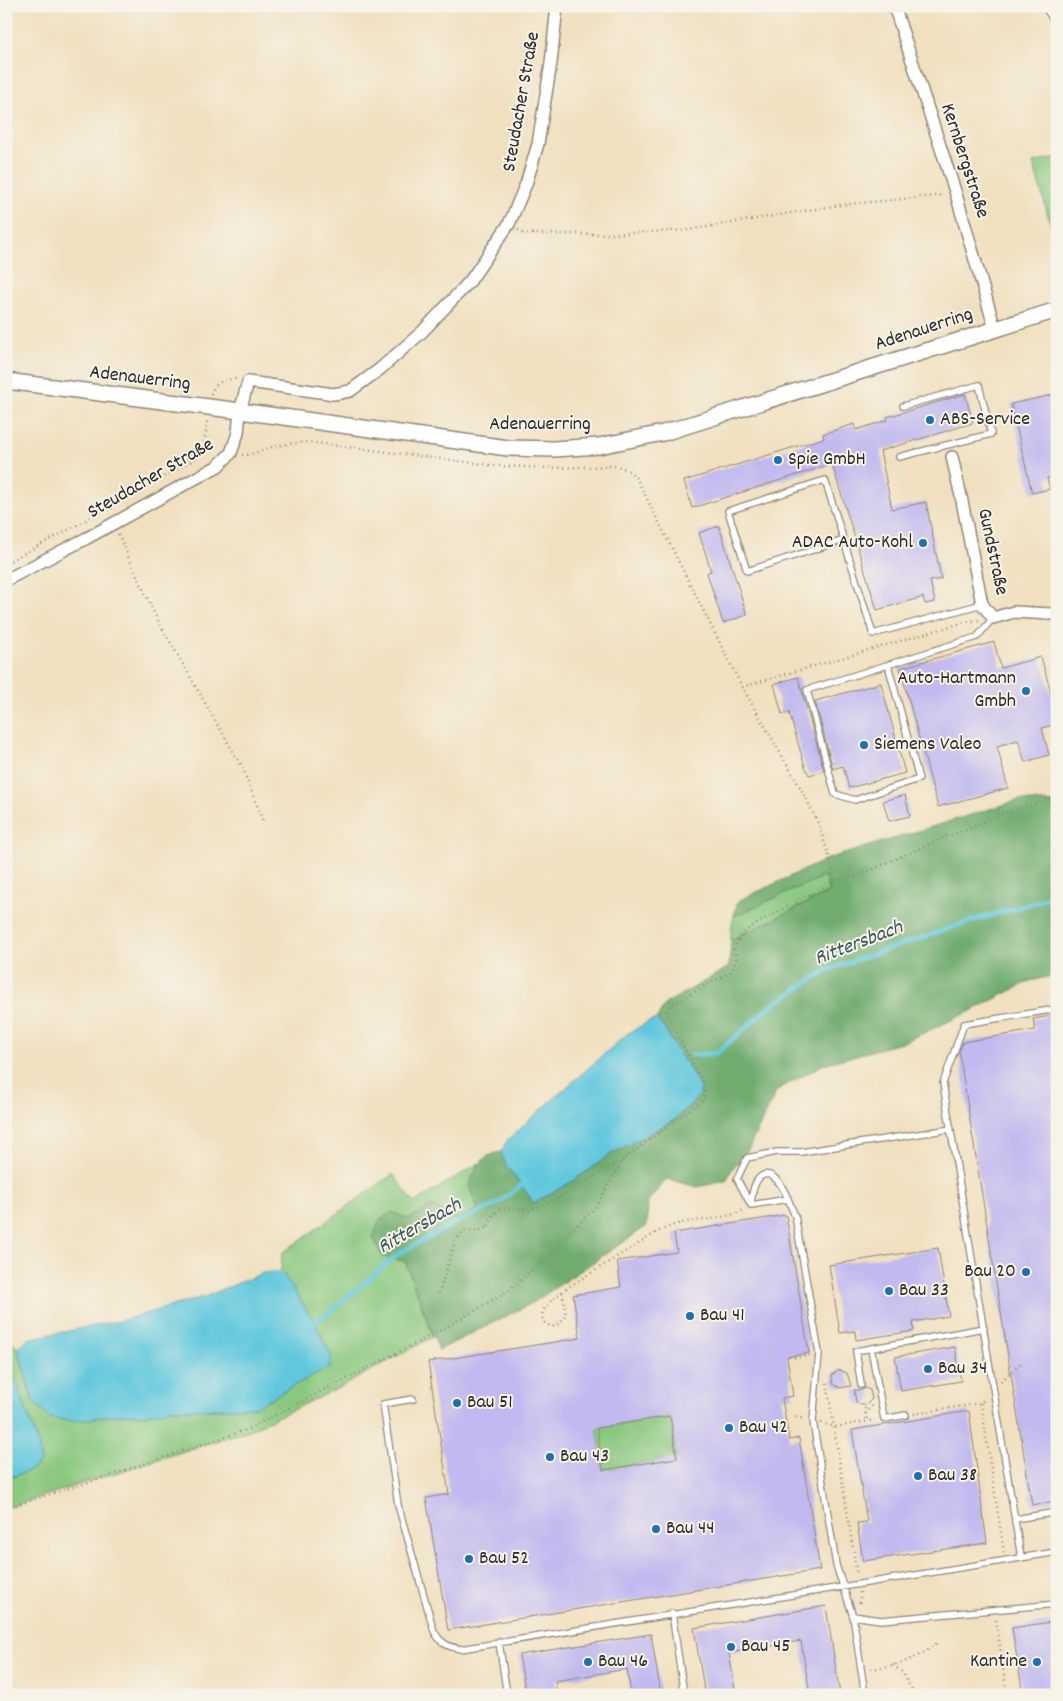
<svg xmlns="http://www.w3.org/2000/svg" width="1063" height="1701" font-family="Dekko,sans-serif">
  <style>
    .green { fill: #8ac87f; stroke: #5a7a55 }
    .forest { fill: #6fac6e; stroke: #4d6c4c }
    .water { fill: #60c7dd; stroke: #467984 }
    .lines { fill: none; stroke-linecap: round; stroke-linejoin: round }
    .stream { stroke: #60c7dd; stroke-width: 4.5 }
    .building { fill: #c1b9ef; fill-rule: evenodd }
    .service-casing { stroke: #8e8676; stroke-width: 8 }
    .minor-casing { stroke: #8e8676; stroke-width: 14 }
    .secondary-casing { stroke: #8e8676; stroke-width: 18 }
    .path { stroke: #8e8676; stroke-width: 2.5; stroke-dasharray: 1 4; stroke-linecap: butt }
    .service { stroke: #fff; stroke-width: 5.5 }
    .minor { stroke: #fff; stroke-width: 11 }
    .secondary { stroke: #fff; stroke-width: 15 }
    .poi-dot { fill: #1f6fb2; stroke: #f7f3e8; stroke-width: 2 }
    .labels { text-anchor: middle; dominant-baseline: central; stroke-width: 4; stroke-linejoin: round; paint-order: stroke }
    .street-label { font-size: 20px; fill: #2b2b2b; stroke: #f7f3e8 }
    .poi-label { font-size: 20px; fill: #2b2b2b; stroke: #f7f3e8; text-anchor: start }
    .water-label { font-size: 21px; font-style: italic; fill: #3b5a60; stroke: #f7f3e8 }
  </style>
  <rect width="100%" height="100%" fill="#f7f3e8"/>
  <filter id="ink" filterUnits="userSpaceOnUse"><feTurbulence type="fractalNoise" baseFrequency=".02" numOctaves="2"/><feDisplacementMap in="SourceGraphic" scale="10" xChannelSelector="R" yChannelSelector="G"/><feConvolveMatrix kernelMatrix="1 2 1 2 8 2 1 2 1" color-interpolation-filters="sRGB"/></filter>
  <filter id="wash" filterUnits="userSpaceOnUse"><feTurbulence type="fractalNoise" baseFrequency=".0096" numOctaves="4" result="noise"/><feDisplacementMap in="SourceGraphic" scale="20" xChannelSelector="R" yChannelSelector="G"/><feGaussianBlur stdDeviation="1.12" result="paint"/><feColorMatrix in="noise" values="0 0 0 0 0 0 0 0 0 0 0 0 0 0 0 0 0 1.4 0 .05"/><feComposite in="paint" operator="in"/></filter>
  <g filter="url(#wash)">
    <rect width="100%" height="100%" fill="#f0e0c0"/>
    <path class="green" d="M1057,157v90l-24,-84z
      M825,875l4,17 -98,48v-10l3,-14z
      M479,1163l-10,23 9,23 -19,10 -28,-13 -22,13 -26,38 22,4 28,76 -96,52 -90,42 -241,77v-29l25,-9 9,-8 -1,-16 -33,-93v-19l12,14 15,53 41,20 51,-7 18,1 28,-6h41l43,-2 75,-52 -15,-33 -34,-51 1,-18 111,-79 21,29z
      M670,1416l7,42 -74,12 -6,-42z"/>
    <path class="forest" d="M1019,800l34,3 4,-1v173l-27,6 -63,32 -63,29 -80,22 -47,26 -29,60 -16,19 -6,12 -29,6 -30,-8 -19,22 -1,25 -113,76 -95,48 -34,-89 -22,-4 -10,-19 7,-19 12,-7 17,7 22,-13 28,13 19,-10 -9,-23c8,-18 10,-30 32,-34l5,13 28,38 39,-22 38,-27 63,-34 26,-25 -2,-12 -33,-53 -8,-11 8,-15 64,-37 2,-27 98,-48 -4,-16 -91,40 4,-15 89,-42z"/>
    <path class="water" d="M657,1019l8,11 33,53 3,6 -1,6 -26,25 -63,34 -38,27 -39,22 -28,-38 -5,-13 7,-13 119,-105 21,-12z
      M281,1271l34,51 16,33 -1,11 -75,41 -43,2h-41l-28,6 -18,-1 -51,7 -25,-3 -16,-17 -15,-53 9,-9 92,-18 85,-24 59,-24z
      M6,1353l33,93 1,16 -9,8 -25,9z"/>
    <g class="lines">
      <path class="stream" d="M691,1055l26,-2 52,-46 58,-37 141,-48 69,-20 20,-9
        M315,1322l14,-9 69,-59 57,-31 40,-18 27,-20"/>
    </g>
    <g id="blocks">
      <path class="building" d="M965,394l8,29 -93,28 12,58 34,-7 15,77 -11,2 5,21 -10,2 -2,-7 -46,13 -45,-146 -140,44 -8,-27 140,-43 -1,-4 31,-10 2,6 32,-10 -1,-3z
        M1057,394v81l-10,3 3,11 -18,4 -21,-89z
        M719,526l28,89 -24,8 -16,-50 4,-2 -12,-38z
        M994,642l7,26 40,-11 16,57v10l-15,4 7,27 -24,7 -7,-22 -21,6 11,42 -70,19 -38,-139z
        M798,677l26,94 -15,4 -4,-8 -16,-55 -7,2 -8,-30z
        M881,683l24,90 -56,15 -6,-22 -10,3 -18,-68z
        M905,795l5,21 -21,5 -6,-20z
        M1057,1015v486l-25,4 -73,-453 4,-10 72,-12 -2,-11z
        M786,1215l23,138 -22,4 6,39 -11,2 7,42 10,-2 21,132 -372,60 -22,-132 23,-4 -21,-132 152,-24 -7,-43 48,-8 -4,-26 60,-9 -3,-19zM670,1416l7,42 -74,12 -6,-42z
        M938,1248l11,68 -36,6 1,9 -58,9 -1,-9 -15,2 -11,-68z
        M955,1347l6,34 -60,10 -6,-34z
        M839,1370l8,3 4,13 -11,2 -7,-4 -1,-9z
        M865,1388l5,2 2,9 -6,6h-5l-5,-3 -2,-12h8z
        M969,1411l18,132 -124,18 -6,-38 10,-1 -15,-92z
        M826,1606l14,89h-30l-9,-54 -72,12 7,42h-31l-11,-67z
        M1057,1621v74h-34l-11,-67z
        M651,1634l10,61h-30l-4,-26 -72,12 2,14h-31l-7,-40z"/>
    </g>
  </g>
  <g filter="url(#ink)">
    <use href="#blocks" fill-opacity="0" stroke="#8e8676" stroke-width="1"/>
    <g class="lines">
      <g class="service-casing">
        <path id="service" d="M1044,6l13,19
          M899,457l92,-23 -12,-49 -76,21
          M844,540l-97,31 -19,-60 97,-31 48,154 109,-30
          M888,665l31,114 -64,21 -20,-6 -28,-104 170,-53 16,-19
          M788,1199l7,17 24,137 -6,68 23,144 17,51 12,79
          M751,1205c2,-38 23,-41 37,-6l-37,6 -14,-26 10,-21 30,-6h24l150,-23
          M871,1348l13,71 22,-4
          M861,1385l-5,-34 128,-23
          M413,1399l-30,5 15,101 36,126c6,12 14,16 27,18l596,-97
          M1015,1519l42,-7
          M1021,1557l-78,-474 21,-59 93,-15
          M672,1613l12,82
          M853,1616l28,4 176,-16
          M499,1642l8,53"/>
      </g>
      <g class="minor-casing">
        <path id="minor" d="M894,6l62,188 39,135
          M952,457l10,44 20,103 11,14 21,-6 37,2 6,-2
          M6,580l81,-42 131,-72 13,-13 7,-20 2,-22 8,-29 86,12 16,-3 30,-22 42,-37 48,-51 39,-57 17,-40 12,-40 13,-81 6,-57"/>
      </g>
      <g class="secondary-casing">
        <path id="secondary" d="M6,381l234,30 268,37 46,1 45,-3 64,-13 394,-123"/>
      </g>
      <path class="path" d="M518,230l6,4h82l82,-4 152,-25 104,-10
        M211,394c4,-12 13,-15 25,-15
        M204,446l13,3
        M242,455c10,0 20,-5 30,-8 12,-3 24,-4 36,-5l190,24 55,2 65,-2 11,5 8,8 105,208 61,105 15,31 11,33 6,24
        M118,534l39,85 86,150 20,52
        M6,563l75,-40 114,-64 9,-13 3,-25
        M742,687l223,-65 14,-2
        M562,1292c3,17 9,28 -10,35l-9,-5c-5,-16 14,-25 25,-35l91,-56c7,-3 14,-6 22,-8 16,-3 50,-5 62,-13
        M439,1294l16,-53 9,-10h14l10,-4 5,-13 9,-6 27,2 25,-10 70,-41 78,-59 3,-6 -3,-13 -35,-65v-7l4,-4 61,-34 4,-12 -2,-12 7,-11 10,-9 84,-47 25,-5 87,-39 25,-8 26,-13 59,-18
        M794,1358l16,-3
        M1001,1381l21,-19
        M827,1383l30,191
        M981,1403l23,149
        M865,1408l2,13
        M865,1414l8,-9
        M914,1414l67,-11 4,-5
        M796,1417l8,2
        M821,1423l14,4 40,-7
        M6,1508l90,-28 150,-50 190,-97 74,-43 85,-82 29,-49
        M860,1592v15
        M996,1620l11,75
        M893,1665l9,7 13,23
        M871,1669c25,-3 48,-10 67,-27"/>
      <use href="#service" class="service"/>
      <use href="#minor" class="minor"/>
      <use href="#secondary" class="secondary"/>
    </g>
  </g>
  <g class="poi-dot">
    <circle cx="930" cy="420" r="5"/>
    <circle cx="778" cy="460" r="5"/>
    <circle cx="923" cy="543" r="5"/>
    <circle cx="1026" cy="691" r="5"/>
    <circle cx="864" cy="745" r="5"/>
    <circle cx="1026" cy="1272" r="5"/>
    <circle cx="889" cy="1291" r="5"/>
    <circle cx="690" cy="1316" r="5"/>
    <circle cx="928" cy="1369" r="5"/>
    <circle cx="457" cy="1403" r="5"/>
    <circle cx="729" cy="1428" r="5"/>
    <circle cx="550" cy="1457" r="5"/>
    <circle cx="918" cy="1476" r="5"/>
    <circle cx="656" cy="1529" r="5"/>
    <circle cx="469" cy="1559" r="5"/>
    <circle cx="731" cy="1647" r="5"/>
    <circle cx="588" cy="1662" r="5"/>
    <circle cx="1037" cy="1662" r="5"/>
  </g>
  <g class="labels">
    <g class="street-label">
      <text transform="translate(522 102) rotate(-80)">Steudacher Straße</text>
      <text transform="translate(964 161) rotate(72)">Kernbergstraße</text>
      <text transform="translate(924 330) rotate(-18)">Adenauerring</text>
      <text transform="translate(140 379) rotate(7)">Adenauerring</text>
      <text x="540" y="425">Adenauerring</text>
      <text transform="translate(151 479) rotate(-30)">Steudacher Straße</text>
      <text transform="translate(992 552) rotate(78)">Gundstraße</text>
    </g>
    <g class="poi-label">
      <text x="940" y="420">ABS-Service</text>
      <text x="788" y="460">Spie GmbH</text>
      <text x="913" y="543" text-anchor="end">ADAC Auto-Kohl</text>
      <text x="1016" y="679" text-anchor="end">Auto-Hartmann<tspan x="1016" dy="23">Gmbh</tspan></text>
      <text x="874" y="745">Siemens Valeo</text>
      <text x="1016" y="1272" text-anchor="end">Bau 20</text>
      <text x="899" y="1291">Bau 33</text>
      <text x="700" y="1316">Bau 41</text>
      <text x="938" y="1369">Bau 34</text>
      <text x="467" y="1403">Bau 51</text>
      <text x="739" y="1428">Bau 42</text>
      <text x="560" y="1457">Bau 43</text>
      <text x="928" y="1476">Bau 38</text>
      <text x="666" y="1529">Bau 44</text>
      <text x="479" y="1559">Bau 52</text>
      <text x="741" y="1647">Bau 45</text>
      <text x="598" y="1662">Bau 46</text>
      <text x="1027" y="1662" text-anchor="end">Kantine</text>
    </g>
    <g class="water-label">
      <text transform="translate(859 944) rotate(-21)">Rittersbach</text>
      <text transform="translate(420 1227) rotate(-30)">Rittersbach</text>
    </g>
  </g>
  <rect width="1063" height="1701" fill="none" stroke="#f7f3e8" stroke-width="25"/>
</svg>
